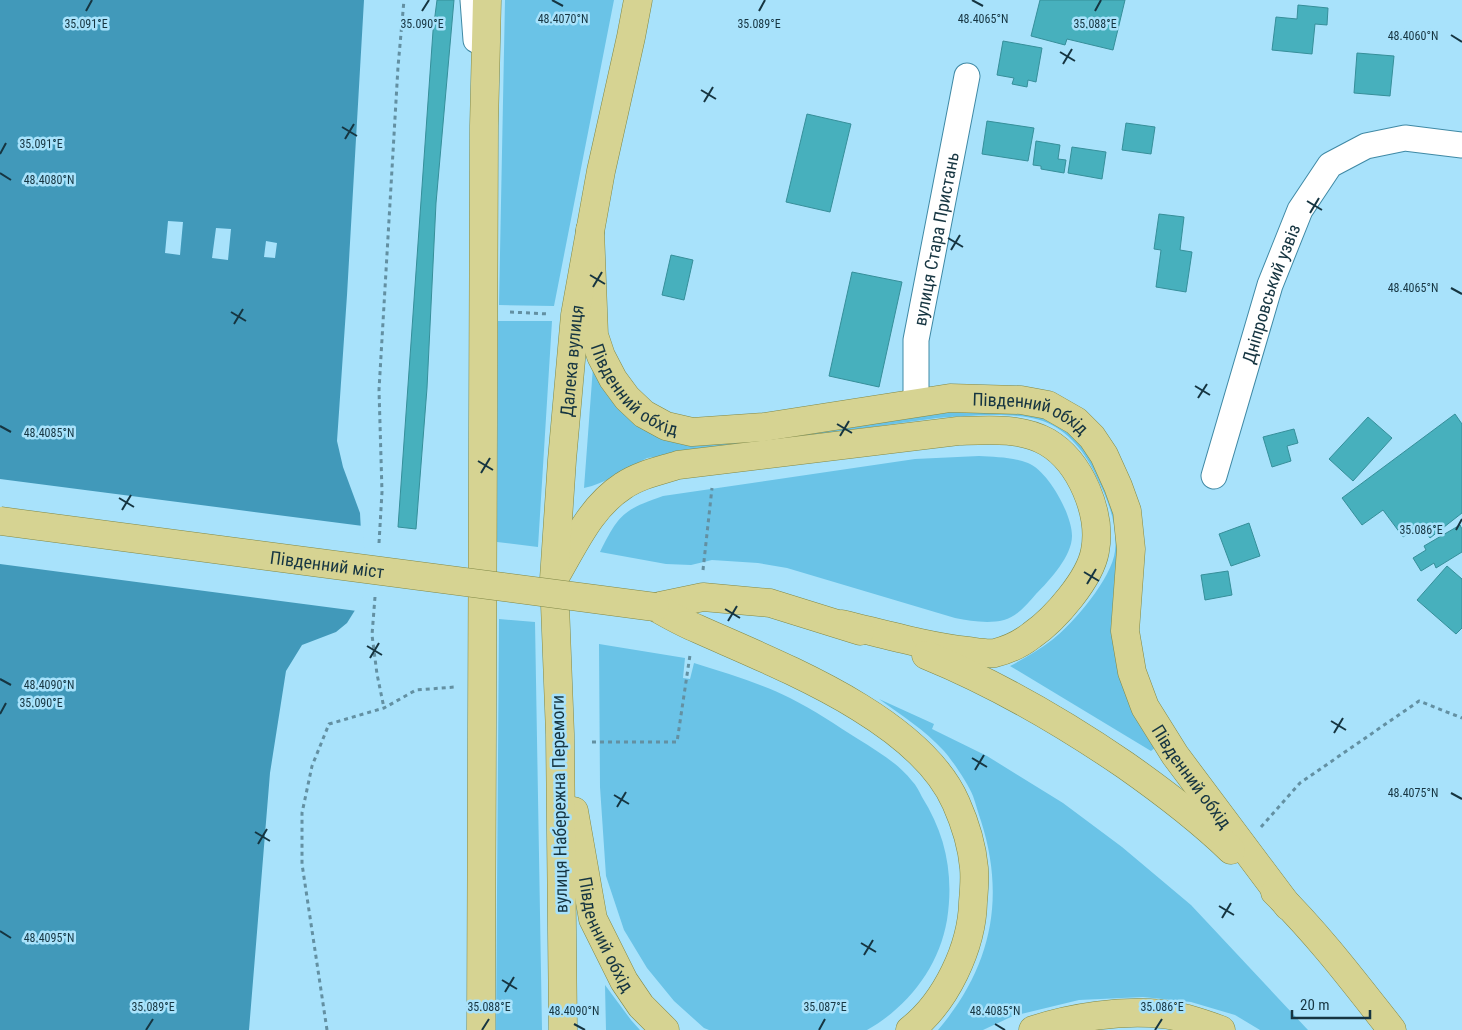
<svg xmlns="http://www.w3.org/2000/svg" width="1462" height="1030" font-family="'Roboto Condensed',sans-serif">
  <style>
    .green { fill: #6ac3e7 }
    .water { fill: #4199ba; fill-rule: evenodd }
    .pier { fill: #a8e2fb }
    .building { fill: #47b0bd; stroke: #368f9a }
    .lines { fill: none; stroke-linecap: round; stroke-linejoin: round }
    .minor-casing { stroke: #3f89a5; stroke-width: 27 }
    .major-casing { stroke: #818947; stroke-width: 29 }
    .path { stroke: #6390a2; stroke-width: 3; stroke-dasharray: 4 4; stroke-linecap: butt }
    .minor { stroke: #fff; stroke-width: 25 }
    .major { stroke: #d6d392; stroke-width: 28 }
    .major-bridge-casing { stroke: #818947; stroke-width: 29; stroke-linecap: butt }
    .major-bridge { stroke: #d6d392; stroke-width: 28 }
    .ticks { fill: none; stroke: #163541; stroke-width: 2 }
    .labels { text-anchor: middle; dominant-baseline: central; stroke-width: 5; stroke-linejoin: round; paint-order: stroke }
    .street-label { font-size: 18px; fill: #163541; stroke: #a8e2fb }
    .ticks-label { font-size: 12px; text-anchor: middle; fill: #163541; stroke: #a8e2fb; stroke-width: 5; stroke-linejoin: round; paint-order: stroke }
  </style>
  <rect width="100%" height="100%" fill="#a8e2fb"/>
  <path class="green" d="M505,0h109l-60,306 -55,-1z
    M498,321h54l-14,226 -41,-5z
    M593,367l47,57 322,-16 79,6 24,11 30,35 22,52 39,235 -5,4 -141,-85c15,-8 29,-16 42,-26 22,-17 60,-62 63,-89 3,-26 -7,-51 -18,-73 -11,-25 -28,-47 -54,-57 -27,-10 -77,-5 -106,-3l-290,40c-20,10 -42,26 -63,30z
    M979,456c16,1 34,1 49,7 20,8 44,51 44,73 0,20 -22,44 -36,58 -8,9 -19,23 -32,26 -16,4 -33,1 -49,-2l-168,-50 -29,-5 -46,-3 -21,5 -25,-1 -66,-12c19,-38 23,-42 63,-56l252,-37z
    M499,619l36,3 7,408h-46z
    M599,644l86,14 -2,20 7,1 4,-16c32,10 66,20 96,35 24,12 46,27 68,41 19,12 40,24 54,42 4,4 7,10 10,16 24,38 32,78 25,123 -8,47 -39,87 -80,110h-158l-5,-2 -30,-27 -27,-33 -23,-38 -18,-54 -6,-89z
    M879,699l55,25 -2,5 55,27 76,47 59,44 69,58 117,125h-48l-25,-15 -44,-13 -48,-5 -64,3 -66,16 -30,14h-45c53,-62 68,-131 43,-209 -3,-8 -5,-17 -8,-25 -4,-11 -21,-36 -29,-45 -19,-21 -43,-36 -65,-52z
    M605,985l26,35 9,10h-34z"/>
  <path class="water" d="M0,0h364l-17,295 -10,146 6,26 17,46 4,77 -7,17 -10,16 -11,9 -34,13 -16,26 -16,102 -21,257h-249zM168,221l15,1 -3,33 -15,-2zM216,228l15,1 -3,31 -16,-2zM266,241l11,2 -2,15 -11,-1z"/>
  <path class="pier" d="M0,479l363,47 3,64 -9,21 -357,-47z"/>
  <path class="building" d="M437,0h17l-18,203 -9,185 -11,141 -18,-2 35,-496z
    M1040,0h85l-12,50 -46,-11 -2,6 -34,-9z
    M1298,5l30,3 -1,17 -12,-1 -3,30 -40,-4 4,-33 21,2z
    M1003,41l39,7 -6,34 -8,-2 -1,7 -15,-3 2,-6 -17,-3z
    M1357,53l37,3 -4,40 -36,-3z
    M807,114l44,10 -21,88 -44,-10z
    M987,121l47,7 -6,33 -46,-7z
    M1126,123l29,4 -4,27 -29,-4z
    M1036,141l24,4 -2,14 8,1 -2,13 -23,-4v-3l-8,-1z
    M1072,147l34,5 -4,27 -34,-6z
    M1159,214l25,3 -4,33 12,2 -6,40 -30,-5 5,-37 -7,-1z
    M671,255l22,5 -9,40 -22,-5z
    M852,272l50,10 -23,105 -50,-11z
    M1455,414l7,10v89l-32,25 -10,-14 -17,13 -20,-27 -21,15 -20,-27z
    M1368,417l24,21 -39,43 -24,-22z
    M1294,429l4,14 -11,3 4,15 -19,6 -9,-30z
    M1249,523l11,33 -29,10 -12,-32z
    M1460,525l2,4v23l-26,16 -2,-5 -13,8 -8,-13 13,-8 -2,-4z
    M1447,566l15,13v49l-6,6 -39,-34z
    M1228,571l4,24 -27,5 -4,-25z"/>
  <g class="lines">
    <g class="minor-casing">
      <g id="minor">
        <path d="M473,0l3,40"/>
        <path id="s1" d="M916,402v-62l51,-264"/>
        <path id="s2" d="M1214,476l56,-191 30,-75 30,-45 36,-19 39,-8 57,7"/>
      </g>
    </g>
    <g class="major-casing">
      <g id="major">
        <path id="s3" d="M590,230l4,105 7,21 12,23 14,19 17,16 22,12 26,6 72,-5 186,-29 71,2 27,5 28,16 16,16 12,18 14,31 9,25 4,38 -6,82 7,41 13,35 30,48 113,151"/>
        <path d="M558,572c18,-31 34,-66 65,-86 16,-11 36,-15 55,-21l280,-34c29,-1 63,-4 89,11 34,20 55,72 48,109 -5,28 -40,68 -63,84 -10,8 -25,15 -37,18 -8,1 -19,-1 -27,-2 -43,-5 -84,-17 -126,-27"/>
        <path d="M655,607l48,-10 67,6 90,28"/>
        <path d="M655,607c14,8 28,16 43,22 80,36 221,89 258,174 9,20 16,43 18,65 1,11 0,23 -1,34 -1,45 -27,100 -63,128"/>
        <path d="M926,655c71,29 136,67 199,110 37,26 74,54 106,85"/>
        <path id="s4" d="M574,811l19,108 31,62 17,25 24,24"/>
        <path d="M1275,892c43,42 80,91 117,138"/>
        <path d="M481,1030l3,-904 3,-126"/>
        <path id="s5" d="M563,1030l-3,-296 -6,-155 8,-119 13,-145 26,-144 30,-134 7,-37"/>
        <path d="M1033,1030c40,-13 87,-20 129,-16 20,2 40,9 59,16"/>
      </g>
    </g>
    <path class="path" d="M510,312l39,2
      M379,543l3,-51 -3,-102 19,-323 6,-67
      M703,570l9,-82
      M375,597l-3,38 5,39 7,34
      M592,742h85l13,-87
      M1261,827l39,-44 119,-82 43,17
      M327,1030l-25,-166v-51l10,-47 17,-42 55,-16 32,-18 39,-3"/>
    <use href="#minor" class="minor"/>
    <use href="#major" class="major"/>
    <g class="major-bridge-casing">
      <g id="major-bridge">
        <path id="s6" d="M0,521l655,86"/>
      </g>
    </g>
    <use href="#major-bridge" class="major-bridge"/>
  </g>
  <path class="ticks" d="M552,0l11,6M972,0l11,6M86,11l6,-11M422,11l7,-11M759,11l6,-11M1095,11l6,-11M1451,35l11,7M1060,52l15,9M1063,64l9,-15M701,90l15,9M704,102l9,-15M342,127l15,9M345,139l9,-15M0,154l6,-11M0,173l11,7M1307,201l15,9M1310,213l9,-15M948,238l15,9M951,250l9,-15M590,275l15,9M593,287l9,-15M1451,288l11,6M231,312l15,9M234,324l9,-15M1195,386l15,9M1198,398l9,-14M837,424l15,9M0,426l11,6M840,436l9,-15M478,461l15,9M481,473l9,-15M119,498l15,9M122,510l9,-15M1456,530l6,-11M1084,572l15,9M1087,584l9,-15M725,609l15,9M728,621l9,-15M367,646l15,9M370,658l9,-15M0,679l11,6M0,714l6,-11M1331,721l15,9M1334,733l9,-15M972,758l15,9M975,770l9,-15M1451,793l11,6M614,795l15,9M617,807l9,-15M255,832l15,9M258,844l9,-15M1219,906l15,9M1222,918l9,-15M0,931l11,7M861,943l15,9M864,955l9,-15M502,980l15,9M505,992l9,-15M574,1024l11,6M995,1024l10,6M146,1030l7,-11M482,1030l7,-11M819,1030l6,-11M1155,1030l7,-11"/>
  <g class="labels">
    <g class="street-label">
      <text stroke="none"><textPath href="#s1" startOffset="165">вулиця Стара Пристань</textPath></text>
      <text stroke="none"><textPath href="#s2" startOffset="191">Дніпровський узвіз</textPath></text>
      <text stroke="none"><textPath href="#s5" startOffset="670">Далека вулиця</textPath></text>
      <text stroke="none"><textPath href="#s3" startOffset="176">Південний обхід</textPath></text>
      <text stroke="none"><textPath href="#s3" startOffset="596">Південний обхід</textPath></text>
      <text stroke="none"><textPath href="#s6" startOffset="330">Південний міст</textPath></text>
      <text stroke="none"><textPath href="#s3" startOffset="1031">Південний обхід</textPath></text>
      <text transform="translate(559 804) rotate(-91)">вулиця Набережна Перемоги</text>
      <text stroke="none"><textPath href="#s4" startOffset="128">Південний обхід</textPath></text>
    </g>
  </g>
  <g class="ticks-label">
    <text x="563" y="23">48.4070°N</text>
    <text x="983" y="23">48.4065°N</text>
    <text x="86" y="28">35.091°E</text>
    <text x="422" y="28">35.090°E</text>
    <text x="759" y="28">35.089°E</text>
    <text x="1095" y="28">35.088°E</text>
    <text x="1413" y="40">48.4060°N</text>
    <text x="41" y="148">35.091°E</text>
    <text x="49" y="184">48.4080°N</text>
    <text x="1413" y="292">48.4065°N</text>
    <text x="49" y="437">48.4085°N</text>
    <text x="1421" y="534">35.086°E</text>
    <text x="49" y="689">48.4090°N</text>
    <text x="41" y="707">35.090°E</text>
    <text x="1413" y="797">48.4075°N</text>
    <text x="49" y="942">48.4095°N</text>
    <text x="153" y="1011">35.089°E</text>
    <text x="489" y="1011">35.088°E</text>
    <text x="825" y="1011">35.087°E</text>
    <text x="1162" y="1011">35.086°E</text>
    <text x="574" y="1015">48.4090°N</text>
    <text x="995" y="1015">48.4085°N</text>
  </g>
  <path d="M1292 1010v8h78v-8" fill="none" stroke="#163541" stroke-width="2.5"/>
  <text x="1300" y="1010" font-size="15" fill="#163541" stroke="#a8e2fb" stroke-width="4" paint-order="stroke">20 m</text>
</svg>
